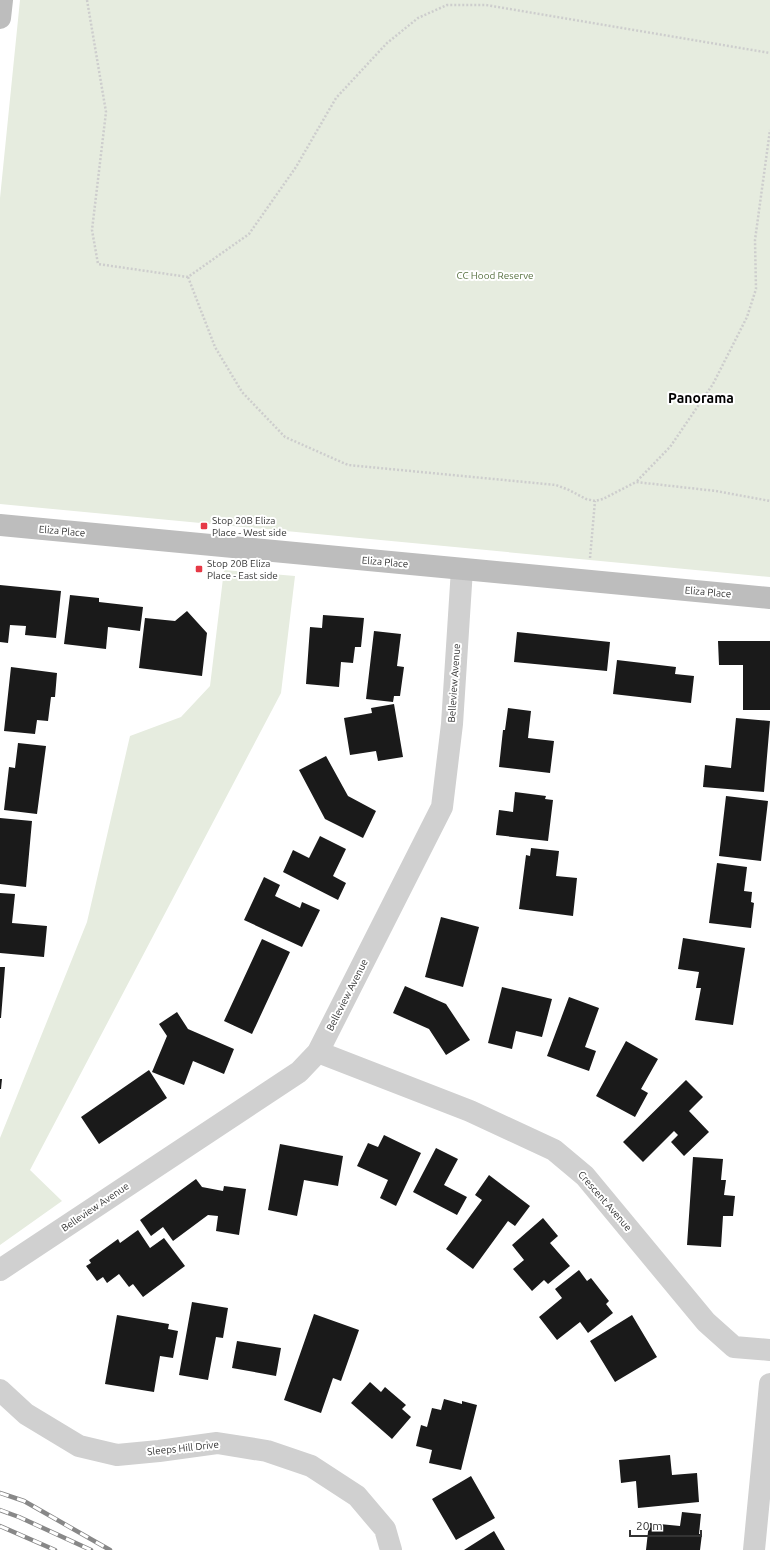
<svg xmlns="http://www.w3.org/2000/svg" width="770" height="1550" font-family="Ubuntu,sans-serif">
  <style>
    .green { fill: #e6ecdf }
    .building { fill: #1a1a1a }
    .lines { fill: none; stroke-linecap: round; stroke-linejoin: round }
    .path { stroke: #cdcdcd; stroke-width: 2.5; stroke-dasharray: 2 2; stroke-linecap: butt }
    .street { stroke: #d0d0d0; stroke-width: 22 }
    .secondary { stroke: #bdbdbd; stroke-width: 22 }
    .rail-casing { stroke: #888; stroke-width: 4.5 }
    .rail { stroke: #fff; stroke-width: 3; stroke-dasharray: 9; stroke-linecap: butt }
    .poi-dot { fill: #e63946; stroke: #fff; stroke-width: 1.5 }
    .labels { text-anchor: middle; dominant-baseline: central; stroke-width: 4; stroke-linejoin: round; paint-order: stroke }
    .park-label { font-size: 10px; fill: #56703f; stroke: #fff }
    .poi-label { font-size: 10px; fill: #333; stroke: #fff; text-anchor: start }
    .street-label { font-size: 10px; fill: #333; stroke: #fff }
    .district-label { font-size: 14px; font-weight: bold; fill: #000; stroke: #fff }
  </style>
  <rect width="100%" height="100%" fill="#fff"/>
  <path class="green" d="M20,0h750v577l-770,-73v-306z
    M224,570l71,6 -14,117 -251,477 32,31 -62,44v-107l87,-216 43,-186 51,-19 29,-31z"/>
  <path class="building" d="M0,585l61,6 -5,47 -31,-3 1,-9 -16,-1 -2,18 -8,-1z
    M70,595l29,3v4l44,5 -3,24 -32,-4 -2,22 -42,-5z
    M187,611l20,22 -5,43 -63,-8 6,-50 30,3z
    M323,615l41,3 -3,29h-6l-2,16 -12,-1 -2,25 -33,-3 4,-57 12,1z
    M374,631l27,3 -4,32 7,1 -4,29h-6l-1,6 -27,-3z
    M517,632l93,10 -3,29 -93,-9z
    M718,641h52v69h-27v-45h-24z
    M617,660l59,7 -1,7 19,2 -3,27 -78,-9z
    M11,667l46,6 -2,24h-4l-3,24 -11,-1 -2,14 -31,-3z
    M394,704l9,53 -25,4 -2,-10 -26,4 -6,-37 28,-5 -1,-5z
    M508,708l23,3 -3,27 26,3 -4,32 -51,-6 4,-37h2z
    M736,718l34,3 -6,71 -61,-5 2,-22 26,3z
    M18,743l28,3 -9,68 -33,-4 5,-43 6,1z
    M326,756l22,40 28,15 -13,27 -38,-19 -26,-49z
    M515,792l31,4 -1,3 8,1 -5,41 -52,-6 3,-25 14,2z
    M726,796l42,5 -7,60 -42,-5z
    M0,818l32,3 -6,66 -26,-3z
    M320,836l26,13 -13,27 13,7 -8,17 -55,-28 10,-22 16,8z
    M531,848l28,3 -3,25 21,2 -4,38 -54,-7 7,-54 4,1z
    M717,863l30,4 -3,24 8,1 -1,10 3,1 -3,25 -42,-5z
    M264,877l16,8 -5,11 25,12 2,-6 18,8 -18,37 -58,-27z
    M0,893l15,1 -3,29 35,3 -3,31 -44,-4z
    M441,917l38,10 -16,60 -38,-10z
    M683,938l62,10 -12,77 -38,-5 6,-32h-5l3,-16 -21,-3z
    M262,939l28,13 -38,82 -28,-13z
    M0,967h5l-4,51h-1z
    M405,986l41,18 24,36 -24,15 -17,-26 -36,-16z
    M502,987l50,12 -10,38 -26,-6 -4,18 -24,-6z
    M569,997l30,11 -14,39 11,4 -7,20 -42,-15z
    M177,1012l11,17 46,20 -10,25 -31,-13 -9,24 -32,-13 15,-36 -8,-12z
    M626,1041l32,18 -17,30 7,4 -13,24 -39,-21z
    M149,1070l18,28 -68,46 -18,-27z
    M0,1079h2l-1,10h-1z
    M686,1080l17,17 -14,14 20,21 -25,24 -13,-14 7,-7 -4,-4 -31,31 -20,-20z
    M384,1135l37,18 -25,53 -16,-8 8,-18 -31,-14 11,-23 10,4z
    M280,1144l63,12 -5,30 -34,-6 -7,36 -29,-6z
    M436,1148l22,11 -14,26 23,12 -10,18 -44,-23z
    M693,1157l30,2 -2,21h5l-2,15 11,1 -2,20h-10l-2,31 -34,-2z
    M489,1175l41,31 -15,20 -7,-5 -35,48 -27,-20 36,-49 -7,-5z
    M196,1179l6,8 21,4 1,-5 22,3 -7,46 -23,-4 2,-15 -10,-1 -35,26 -10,-14 -12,9 -11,-16z
    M543,1218l15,18 -8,7 20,23 -22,18 -4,-4 -12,11 -19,-22 11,-9 -12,-15z
    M138,1230l12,18 14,-10 21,28 -42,31 -10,-13 -4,3 -10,-13 -12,9 -4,-6 -6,4 -11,-15 5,-3 -2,-3 29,-21 2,4z
    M579,1270l8,11 4,-3 18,23 -3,3 7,9 -25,20 -8,-11 -23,18 -18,-23 23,-19 -7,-9z
    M192,1302l36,6 -5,30 -7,-1 -8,43 -29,-5z
    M314,1314l45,16 -18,51 -8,-3 -12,35 -37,-13z
    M117,1315l52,9 -1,5 10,2 -5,27 -13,-2 -6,36 -49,-8z
    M632,1315l25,42 -42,25 -25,-41z
    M237,1341l44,7 -5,28 -44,-8z
    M370,1382l11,10 4,-5 21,18 -4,4 9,8 -19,22 -41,-36z
    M444,1399l18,5v-3l15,4 -16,65 -32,-7 3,-13 -16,-4 5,-21 6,2 5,-19 9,2z
    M670,1455l2,20 25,-2 2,29 -61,6 -2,-27 -15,2 -2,-23z
    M471,1476l24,42 -39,22 -24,-41z
    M682,1512l19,2 -2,20h3l-2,16h-54l3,-27 31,3z
    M494,1531l11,19h-41z"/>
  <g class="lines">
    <path class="path" d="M87,0l19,112 -14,118 6,34 90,13 61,-43 47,-67 40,-69 51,-55 31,-25 29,-13h39l284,48
      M188,277l27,70 27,45 43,45 63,28 208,20 13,5 17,9 9,2 8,-2 33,-17 80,9 54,10
      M637,481l33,-34 43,-63 34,-67 9,-28 -1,-49 15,-110
      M590,558l5,-57"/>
    <path class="street" d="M318,1052l152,59 84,39 31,26 121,146 28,25 36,3
      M0,1270l299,-198 19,-20 124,-245 10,-83 10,-155
      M0,1390l26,24 53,32 38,9 42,-4 58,-8 50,8 44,15 46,30 28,33 6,21
      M754,1550l16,-166"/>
    <path class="secondary" d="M0,18l2,-18
      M0,525l770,73"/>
    <g class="rail-casing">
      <path id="rail" d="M0,1493l24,8 86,49
        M0,1510l19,7 72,33
        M0,1526l55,24"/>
    </g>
    <use href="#rail" class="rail"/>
  </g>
  <g class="poi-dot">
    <rect x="200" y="522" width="8" height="8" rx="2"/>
    <rect x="195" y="565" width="8" height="8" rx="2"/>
  </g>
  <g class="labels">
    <g class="park-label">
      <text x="495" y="275">CC Hood Reserve</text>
    </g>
    <g class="poi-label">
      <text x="212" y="520">Stop 20B Eliza<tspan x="212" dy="12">Place - West side</tspan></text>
      <text x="207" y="563">Stop 20B Eliza<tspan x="207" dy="12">Place - East side</tspan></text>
    </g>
    <g class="street-label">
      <text transform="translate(62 531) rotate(5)">Eliza Place</text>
      <text transform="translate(385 562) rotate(5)">Eliza Place</text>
      <text transform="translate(708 592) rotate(5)">Eliza Place</text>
      <text transform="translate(454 683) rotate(-86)">Belleview Avenue</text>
      <text transform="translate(347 995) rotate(-63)">Belleview Avenue</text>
      <text transform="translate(605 1201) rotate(49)">Crescent Avenue</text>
      <text transform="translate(95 1207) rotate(-34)">Belleview Avenue</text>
      <text transform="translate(183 1448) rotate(-6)">Sleeps Hill Drive</text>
    </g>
    <g class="district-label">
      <text x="701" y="398">Panorama</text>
    </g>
  </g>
  <path d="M630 1530v6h71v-6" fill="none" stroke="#333333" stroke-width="2"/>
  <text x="636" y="1530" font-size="12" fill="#333333" stroke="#ffffff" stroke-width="3" paint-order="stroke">20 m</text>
</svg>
